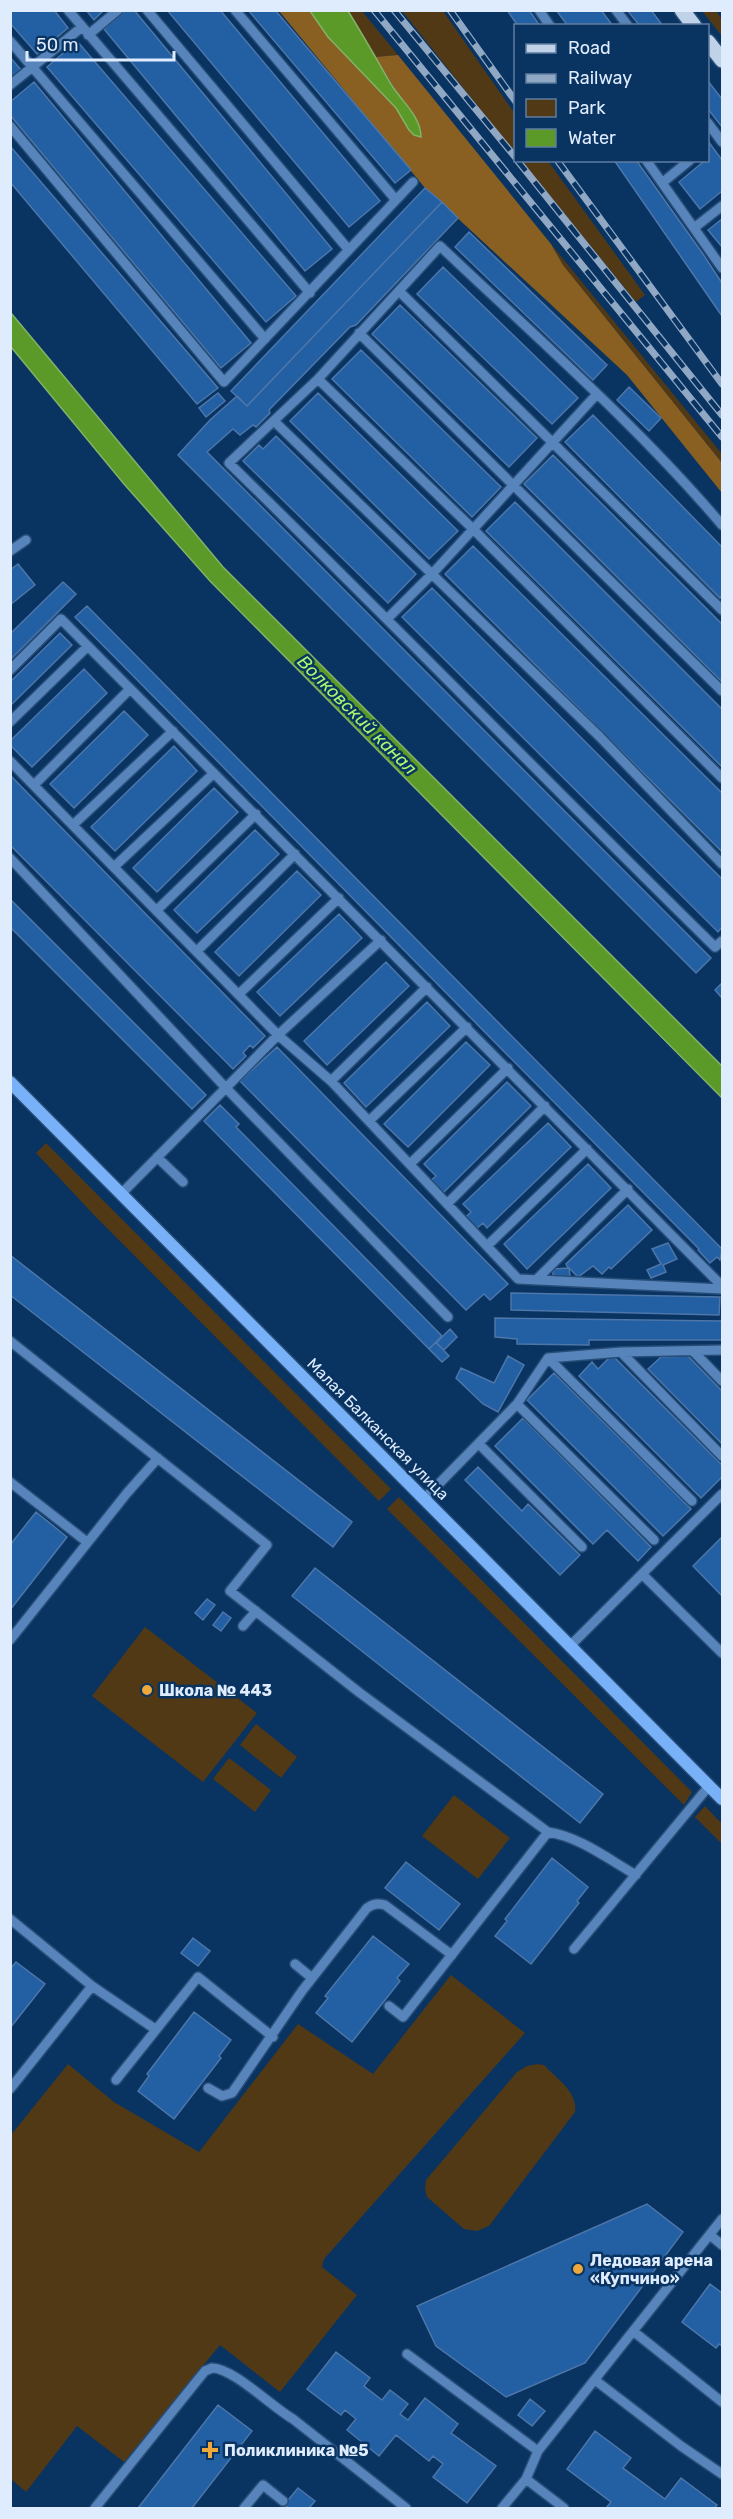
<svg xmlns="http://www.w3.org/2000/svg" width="733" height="2519" font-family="Rubik,sans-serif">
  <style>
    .green { fill: #513916 }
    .forest { fill: #896021 }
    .water { fill: #5b9928; stroke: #83b268; stroke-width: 1.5 }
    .building { fill: #235fa3; stroke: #4d76a9; stroke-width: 1.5 }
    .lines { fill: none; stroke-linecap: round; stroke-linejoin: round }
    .lane-casing { stroke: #274d77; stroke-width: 12 }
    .secondary-casing { stroke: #274d77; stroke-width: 15 }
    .primary-casing { stroke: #274d77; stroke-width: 18 }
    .lane { stroke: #5784bb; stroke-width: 9 }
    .secondary { stroke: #78b1f7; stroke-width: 12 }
    .primary { stroke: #c0d2e8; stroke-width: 15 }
    .rail-casing { stroke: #91a8c4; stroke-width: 7 }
    .rail { stroke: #093361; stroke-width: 4.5; stroke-dasharray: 14; stroke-linecap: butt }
    .poi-dot { fill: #eda83c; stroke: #093361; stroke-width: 2 }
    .labels { text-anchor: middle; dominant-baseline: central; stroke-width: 5; stroke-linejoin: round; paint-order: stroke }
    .street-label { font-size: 16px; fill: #dfecfe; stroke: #093361 }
    .poi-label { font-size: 16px; font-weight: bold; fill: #dfecfe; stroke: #093361; text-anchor: start }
    .water-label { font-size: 18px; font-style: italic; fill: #a9f870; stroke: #093361 }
  </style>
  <rect width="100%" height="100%" fill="#093361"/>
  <path class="green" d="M348,11h14l36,44 -23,2z
    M402,11h41l72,103v39z
    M702,11h14l6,8v17z
    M522,161h26l97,134 -9,7z
    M551,244l171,210v9l-159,-198z
    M46,1143l345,346 -12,12 -285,-286 -58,-62z
    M399,1497l293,295 -8,13 -297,-296z
    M145,1627l112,86 -54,69 -111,-86z
    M256,1724l41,33 -16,21 -41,-33z
    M229,1758l42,32 -16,22 -42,-33z
    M454,1795l56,43 -32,41 -56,-43z
    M705,1806l17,18v20l-27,-27z
    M451,1975l74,58 -201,226 -2,8 35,28 -77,97 -60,-47 -96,117 -47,-36 -51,66 -15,-13v-344l57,-71 46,38 85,50 99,-128 75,50z
    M538,2064l6,1c13,14 34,27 31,47l-86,114 -12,5 -13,-2 -37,-32 -2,-8 1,-9 91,-108 10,-6z"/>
  <path class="forest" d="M279,11h31l18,26 68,71 13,22 5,5 7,2v-7l-46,-73 23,-2 153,189 12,21 159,198v30l-95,-118 -202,-187z"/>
  <path class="water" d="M310,11h38c15,24 29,49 43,73 10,17 30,32 30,53l-7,-2 -5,-5 -13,-22 -68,-71z
    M11,313l212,254 499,499v32l-512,-517 -86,-97 -113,-137z"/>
  <path class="building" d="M10,10h44l14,18 -31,26 -27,-31z
    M86,10h18l-10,10z
    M126,10h8l198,239 -27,22 -201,-242z
    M167,10h53l160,191 -31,26z
    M248,10h27l136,160 -16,13z
    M507,10h22l11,16h-22z
    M556,10h45l12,16h-45z
    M627,10h24l12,16h-23z
    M77,41l219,255 -30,26 -219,-255z
    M10,57l11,13 -11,9z
    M708,81l14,18v28l-14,-18z
    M34,82l217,261 -30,25 -211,-253v-13z
    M708,141l14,19v31l-22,18 -21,-27 24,-20 -1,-2h6z
    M10,146l208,242 -21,16 -187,-222z
    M614,160h22l67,94 19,29v33z
    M425,188l17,14 -195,204 -16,-15z
    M442,202l16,16 -102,107 -6,2 -81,83 1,3 -14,14 -3,-2 -13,10 -7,-6 -26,23 504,506 -15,15 -518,-518 32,-35 27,-24 10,10z
    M722,219v28l-14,-17z
    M469,232l138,133 -14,15 -138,-133z
    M443,267l135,131 -26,26 -135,-130z
    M400,305l137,133 -28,29 -137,-133z
    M361,350l140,137 -29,30 -140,-138z
    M629,387l32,31 -12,13 -32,-31z
    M218,393l7,8 -19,16 -7,-9z
    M318,393l140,138 -29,28 -139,-138z
    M593,415l129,132v48l-2,3 -155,-156z
    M276,436l140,138 -28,29 -145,-142 16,-16 4,4z
    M553,455l169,169v58l-198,-198z
    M515,502l207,207v58l-236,-236z
    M473,546l249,247v59l-277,-278z
    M18,564l17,21 -25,20v-35z
    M63,582l13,12 -66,66v-26z
    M432,588l290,291v48l-4,5 -316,-315z
    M87,606l635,643 -2,11 -3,-3 -7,6 -12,-13 1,-1 -624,-632z
    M60,633l12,12 -62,61v-24z
    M84,669l23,24 -75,74 -22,-22v-4z
    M124,711l24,24 -74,73 -24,-24z
    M174,746l23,25 -82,80 -24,-24z
    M10,775l255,261 -12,12 -3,-3 -7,8 3,3 -13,13 -223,-224z
    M214,788l24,24 -81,80 -24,-24z
    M255,830l24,24 -82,79 -23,-23z
    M297,871l24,24 -82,81 -24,-24z
    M10,899l196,196 -14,14 -182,-182z
    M339,914l23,24 -82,78 -23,-24z
    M386,962l23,24 -82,79 -23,-24z
    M722,983v15l-7,-8z
    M427,1002l23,24 -84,81 -22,-24z
    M466,1042l24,23 -82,82 -24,-23z
    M277,1047l231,237 -18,16 -6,-6 -18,16 -226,-229z
    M507,1082l24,24 -90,89 -12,-13 7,-6 -12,-12z
    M220,1105l19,19 -3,3 206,209 -13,13 -225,-228z
    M548,1123l23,24 -84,81 -4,-5 -7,6 -11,-11 6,-6 -8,-8z
    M588,1164l23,24 -84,81 -23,-25z
    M628,1205l24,25 -41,39 -2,-2 -7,7 -9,-8 -15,11 -9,-9 1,8 -17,2v-9l15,-1 -2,-4z
    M668,1243l9,16 -14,6 3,7 -15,6 -4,-8 14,-6 -9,-15z
    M10,1255l342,267 -19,25 -323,-252z
    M511,1293l209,4 -1,18 -208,-5z
    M495,1318l227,3v19h-133v5l-72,-1v-5l-22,-2z
    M450,1329l7,8 -13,13 -8,-7z
    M436,1342l13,14 -7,6 -13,-13z
    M612,1355l110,110v12l-21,21 -122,-122 13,-14 6,7z
    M508,1356l16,9 -26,47 -15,-8 -27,-26 5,-10 33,15z
    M688,1356l34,35v53l-74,-75 13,-12z
    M554,1373l137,136 -28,27 -136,-136z
    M523,1418l128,129 -13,14 -31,-31 -14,14 -98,-98z
    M478,1467l44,44 6,-7 52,51 -20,20 -95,-95z
    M36,1512l31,25 -57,73v-65z
    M722,1537v59l-29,-30z
    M315,1568l288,226 -23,29 -288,-227z
    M207,1599l8,6 -12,15 -8,-7z
    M223,1612l8,6 -10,13 -8,-6z
    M552,1858l36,29 -11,14 2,2 -48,61 -36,-28 12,-15 -2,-2z
    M406,1862l54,42 -21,26 -54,-42z
    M373,1936l36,28 -12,14 3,3 -48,61 -36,-29 12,-15 -3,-2z
    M193,1938l17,13 -12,15 -17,-13z
    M16,1962l29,22 -35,44v-59z
    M194,2012l37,28 -12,16 2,2 -47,61 -36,-28 11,-15 -2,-2z
    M647,2204l36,28 -98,131 -79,34 -70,-51 -19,-40z
    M710,2284l12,9v53l-3,-2 -3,4 -34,-26z
    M336,2352l34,26 -6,8 18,14 8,-10 18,14 -8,10 8,6 17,-22 33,26 -7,9 45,33 -29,37 -34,-26 10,-13 -10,-8 -4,5 -33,-26 -17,21 -32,-26 9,-11 -11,-9 -4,5 -34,-26z
    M530,2399l15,12 -13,15 -14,-11z
    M218,2405l34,26 -60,77h-54z
    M595,2431l36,27 -8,10 42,31 16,-21 36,27 -3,3h-108l5,-6 -44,-33z
    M298,2488l17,13 -6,7h-20l-5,-3z"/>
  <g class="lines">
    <g class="lane-casing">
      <path id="lane" d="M68,10l242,283
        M147,10l201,239
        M235,10l161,190
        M539,10l11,16
        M616,10l12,16
        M88,35l30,-25
        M10,41l255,298
        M10,85l72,-58
        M708,123l14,19
        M10,126l214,256 189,-200
        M646,160l76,108
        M662,183l28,-23
        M694,228l28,-22
        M399,291l323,319
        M359,333l363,358
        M318,379l155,150 249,249
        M274,421l326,316 122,127
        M722,525c-85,-100 -186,-188 -282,-279l-122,133 -89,84c164,160 323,324 486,484l7,-6
        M10,551l16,-11
        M388,618l44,-44 165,-180
        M10,670l51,-51 661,667
        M10,722l78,-76
        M10,761l268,274 53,46 187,198 204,10
        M34,785l96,-96
        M73,825l100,-94
        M10,858l215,229 223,230
        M115,866l99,-93
        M157,910l99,-96
        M197,951l98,-97
        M239,994l100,-96
        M331,1081l96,-94
        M369,1121l98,-94
        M157,1157l26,25
        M410,1164l98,-96
        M121,1194l157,-159 103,-95
        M447,1204l98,-98
        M487,1246l100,-97
        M536,1280l92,-91
        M10,1341l257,204 -37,46 130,102 188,139c32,5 60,27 88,43
        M693,1351l29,30
        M621,1352l101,104
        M548,1358l144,143
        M517,1404l137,136
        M479,1444l103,103
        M10,1482l77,60
        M424,1499l93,-95 31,-46 73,-6 101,-2
        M642,1574l80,79
        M243,1626l13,-15
        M10,1640l117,-147 31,-35
        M570,1646l152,-152
        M10,1919l82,67 63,43
        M574,1949l135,-163
        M295,1964l17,14
        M389,2006l14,11 145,-185
        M116,2080l82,-103 75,60
        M208,2088l14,8 10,-3 70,-102 65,-83c6,-4 10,-5 18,-3l67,50
        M10,2089l82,-103
        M710,2235l12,10
        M633,2331l89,71
        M407,2354l131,97
        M595,2380l86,66 41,28
        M526,2479l38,29
        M95,2508l101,-126 9,-11 7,-3c21,0 60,39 81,51l113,89
        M244,2508l19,-23 20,16
        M502,2508l24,-29 12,-28 184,-232"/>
    </g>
    <g class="secondary-casing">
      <path id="secondary" d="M10,1082l712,717"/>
    </g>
    <g class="primary-casing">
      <path id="primary" d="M682,10l12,16
        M708,42l14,18"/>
    </g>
    <use href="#lane" class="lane"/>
    <use href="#secondary" class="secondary"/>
    <use href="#primary" class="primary"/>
    <g class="rail-casing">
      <path id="rail" d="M374,10l348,427
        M394,10l122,148
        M450,10l66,92
        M517,160l205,255
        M557,160l165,224"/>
    </g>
    <use href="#rail" class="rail"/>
  </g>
  <g class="poi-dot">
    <circle cx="147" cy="1690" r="6"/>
    <circle cx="578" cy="2269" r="6"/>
    <path d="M207 2441h6v6h6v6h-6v6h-6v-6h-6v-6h6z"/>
  </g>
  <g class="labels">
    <g class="street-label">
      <text transform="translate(378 1429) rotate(45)">Малая Балканская улица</text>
    </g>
    <g class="poi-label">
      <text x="159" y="1690">Школа № 443</text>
      <text x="590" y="2260">Ледовая арена<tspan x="590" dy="18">«Купчино»</tspan></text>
      <text x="224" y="2450">Поликлиника №5</text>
    </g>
    <g class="water-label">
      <text transform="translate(357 715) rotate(45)">Волковский канал</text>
    </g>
  </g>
  <rect width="733" height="2519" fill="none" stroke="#dfecfe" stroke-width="24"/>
  <rect x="514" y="24" width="195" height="138" fill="#093361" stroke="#5f7da0" stroke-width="1.5"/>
  <rect x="526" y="44" width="30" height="9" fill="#c0d2e8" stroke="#5f7da0" stroke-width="1.5"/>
  <text x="568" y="54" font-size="18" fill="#dfecfe">Road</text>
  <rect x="526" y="74" width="30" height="9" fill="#91a8c4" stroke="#5f7da0" stroke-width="1.5"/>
  <text x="568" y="84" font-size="18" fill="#dfecfe">Railway</text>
  <rect x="526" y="99" width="30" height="18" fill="#513916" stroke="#5f7da0" stroke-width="1.5"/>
  <text x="568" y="114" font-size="18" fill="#dfecfe">Park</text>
  <rect x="526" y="129" width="30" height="18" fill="#5b9928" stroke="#5f7da0" stroke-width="1.5"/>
  <text x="568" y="144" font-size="18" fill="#dfecfe">Water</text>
  <path d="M27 51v9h147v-9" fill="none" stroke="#dfecfe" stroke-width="3"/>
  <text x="36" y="51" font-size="18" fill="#dfecfe" stroke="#093361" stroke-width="4.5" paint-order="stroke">50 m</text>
</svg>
